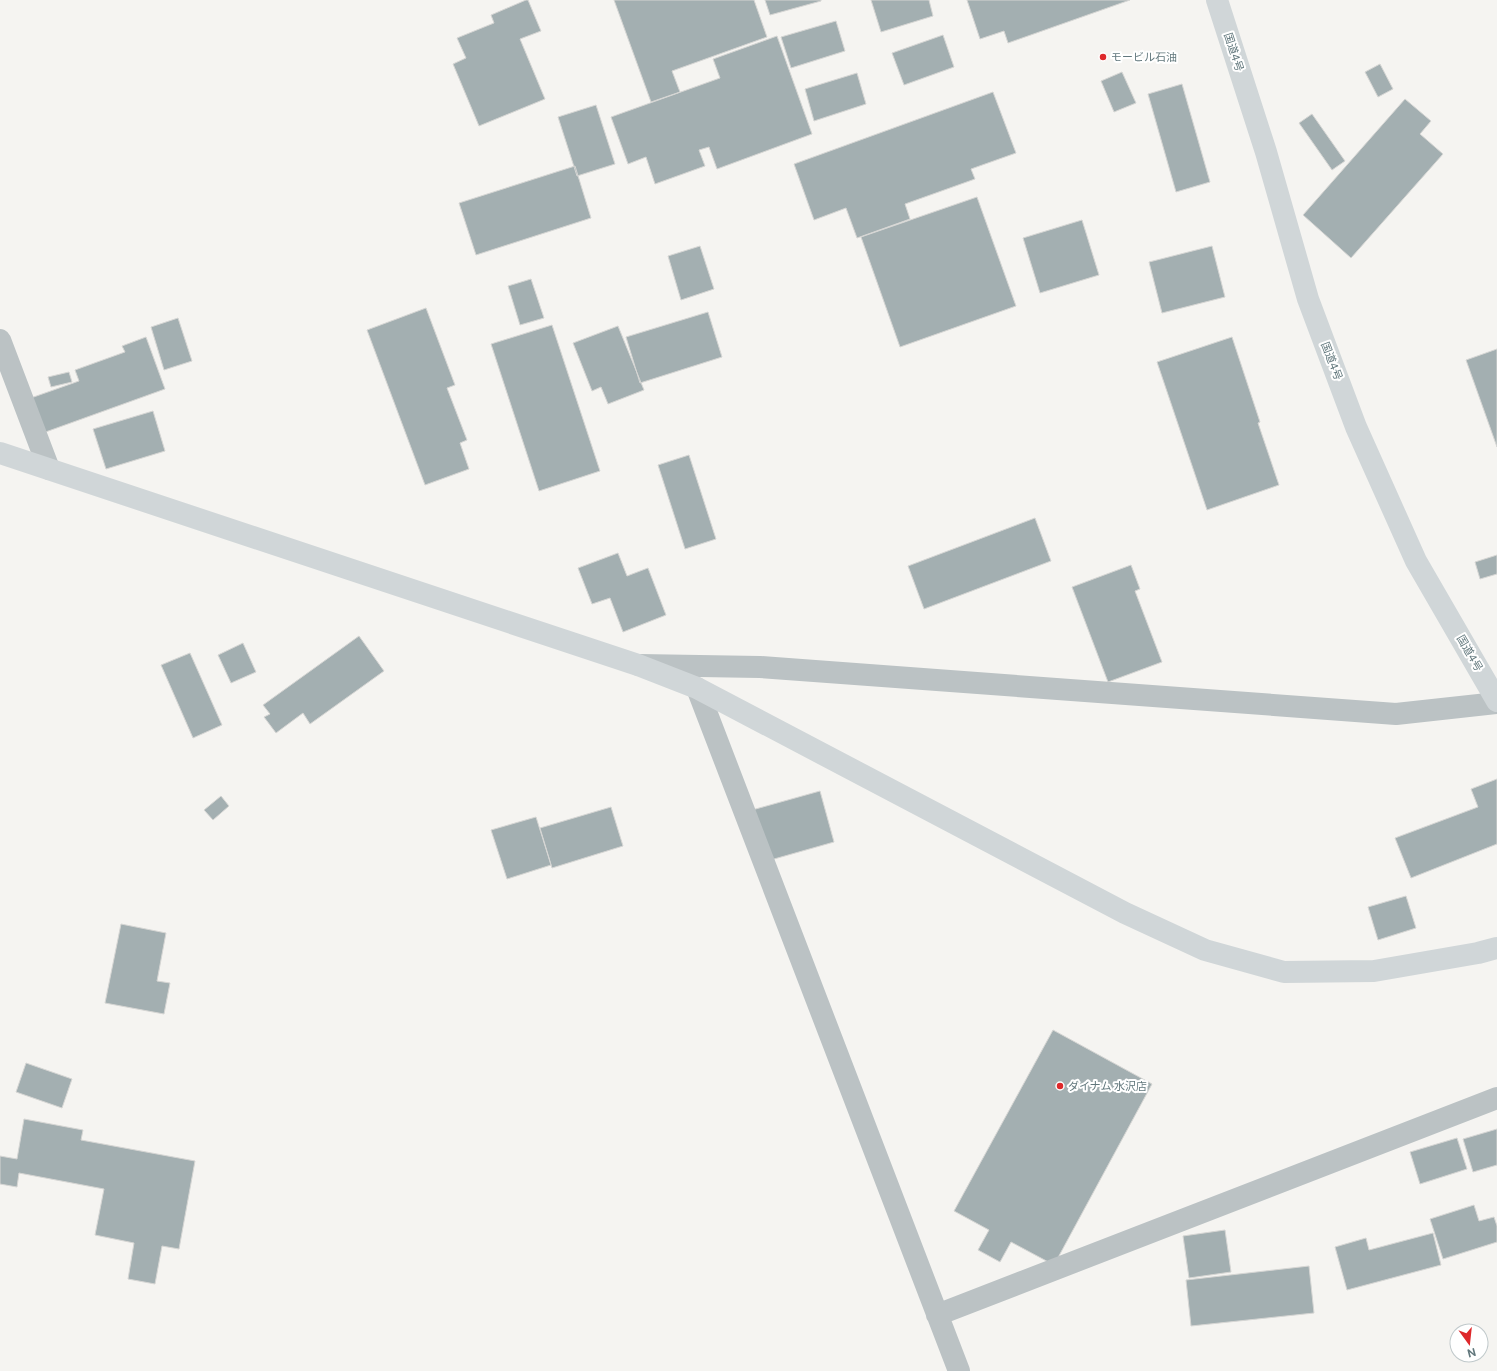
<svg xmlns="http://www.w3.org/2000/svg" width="1497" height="1371" font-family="'Public Sans','Noto Sans JP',sans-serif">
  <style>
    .building { fill: #a3afb1; stroke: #d6d6d4 }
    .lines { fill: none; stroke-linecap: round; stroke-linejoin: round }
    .street { stroke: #bbc2c4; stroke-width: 22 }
    .secondary { stroke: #d0d6d8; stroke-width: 22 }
    .highway { stroke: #d0d6d8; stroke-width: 22 }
    .poi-dot { fill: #de282b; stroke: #fff; stroke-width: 1.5 }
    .labels { text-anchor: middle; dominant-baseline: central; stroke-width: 4; stroke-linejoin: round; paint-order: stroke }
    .street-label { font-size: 11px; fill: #61777c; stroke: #fff }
    .poi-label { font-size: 11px; fill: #61777c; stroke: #fff; text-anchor: start }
  </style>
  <rect width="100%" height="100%" fill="#f5f4f1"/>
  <path class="building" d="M526,0h2l13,31 -21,8 25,60 -66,27 -26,-62 13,-6 -9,-20 37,-15 -3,-8z
    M614,0h140l13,37 -95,34 8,21 -29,10z
    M765,0h56v1l-51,14z
    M871,0h58l4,16 -52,16z
    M967,0h163l-122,43 -4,-12 -24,8z
    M836,21l9,30 -54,17 -10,-31z
    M943,35l11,32 -50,18 -12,-32z
    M777,36l35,98 -95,35 -8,-22 -10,3 6,16 -50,18 -9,-27 -18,7 -17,-47 109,-39 -7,-19z
    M1380,64l13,25 -15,8 -13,-25z
    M1122,72l14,31 -22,9 -13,-31z
    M857,73l9,31 -52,17 -9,-32z
    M1182,84l28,98 -34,10 -28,-98z
    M993,92l23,61 -45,16 4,10 -70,25 5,15 -53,19 -11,-30 -32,12 -20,-56z
    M1405,99l26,22 -11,13 23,20 -92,104 -48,-43z
    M596,105l19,59 -38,12 -19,-59z
    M1312,114l33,47 -13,9 -33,-47z
    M575,166l16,52 -115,37 -17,-52z
    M977,197l39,109 -116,41 -39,-110z
    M1082,220l17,55 -59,18 -17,-55z
    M700,246l14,43 -33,11 -13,-44z
    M1212,246l13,51 -63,16 -13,-51z
    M531,279l13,39 -24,7 -12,-39z
    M426,308l29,77 -8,3 20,52 -7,3 9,26 -44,16 -58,-155z
    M708,312l14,45 -82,26 -14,-46z
    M178,318l14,43 -28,9 -13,-43z
    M552,325l48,146 -61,20 -48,-147z
    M618,326l26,64 -36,14 -7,-17 -9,4 -19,-48z
    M146,337l19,52 -125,45 -12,-35 51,-18 -4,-11 50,-18 -3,-6z
    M1232,337l28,85 -2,1 21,62 -72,25 -50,-148z
    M1497,349v98l-31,-87z
    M69,372l3,10 -21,5 -3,-10z
    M153,411l12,40 -59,18 -13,-40z
    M689,455l27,84 -31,10 -27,-84z
    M1035,518l16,43 -127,48 -16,-43z
    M618,553l9,23 21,-8 18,47 -43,17 -13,-34 -18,6 -14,-36z
    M1497,555v19l-17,5 -5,-17z
    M1131,565l9,24 -5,2 27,71 -54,20 -36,-95z
    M359,636l25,35 -74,53 -7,-11 -27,20 -12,-16 6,-3 -7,-9z
    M243,643l13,29 -25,11 -13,-28z
    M190,653l32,72 -29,13 -32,-73z
    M1497,779v65l-86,34 -16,-40 83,-31 -7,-18z
    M820,791l14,51 -67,19 -15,-51z
    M221,796l8,10 -16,14 -9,-10z
    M611,807l12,39 -71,22 -12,-40z
    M536,817l15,48 -44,14 -16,-49z
    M1406,896l10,32 -38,12 -10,-33z
    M121,924l45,9 -9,48 13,2 -6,31 -59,-11z
    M1053,1030l99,54 -98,181 -43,-23 -11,20 -22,-12 11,-20 -35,-19z
    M26,1063l46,16 -10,29 -46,-16z
    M24,1119l59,11 -2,10 114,21 -16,88 -17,-3 -7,38 -27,-5 6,-36 -39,-8 9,-46 -85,-16 -2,14 -17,-3v-28l17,3z
    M1497,1129v36l-24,7 -10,-33z
    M1457,1138l10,31 -47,15 -10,-32z
    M1474,1205l5,16 15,-4 3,9v16l-54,17 -13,-40z
    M1225,1230l6,42 -42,6 -6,-42z
    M1433,1233l8,32 -94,25 -12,-43 31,-9 3,12z
    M1309,1266l5,47 -123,13 -5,-46z"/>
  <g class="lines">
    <path class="street" d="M0,340l49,129
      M639,665l121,2 636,47 101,-11
      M697,688l262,683
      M937,1315l560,-217"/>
    <path class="secondary" d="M0,453l638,212 59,23 428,225 80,37 79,22 90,-1 104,-18 19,-5"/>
    <path class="highway" d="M1217,0l49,152 42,147 48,128 60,134 81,140"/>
  </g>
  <g class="poi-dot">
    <circle cx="1103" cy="57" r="4"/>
    <circle cx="1060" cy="1086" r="4"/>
  </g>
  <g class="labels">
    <g class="street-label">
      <text transform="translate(1234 52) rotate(72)">国道4号</text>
      <text transform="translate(1332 361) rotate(69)">国道4号</text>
      <text transform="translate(1470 653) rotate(60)">国道4号</text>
    </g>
    <g class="poi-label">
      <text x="1111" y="57">モービル石油</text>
      <text x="1068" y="1086">ダイナム 水沢店</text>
    </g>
  </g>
  <g transform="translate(1469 1343) rotate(165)"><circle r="19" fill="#ffffff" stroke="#c0c9cb"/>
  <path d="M0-3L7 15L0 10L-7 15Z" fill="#de282b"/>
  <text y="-6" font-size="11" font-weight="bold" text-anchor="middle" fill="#61777c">N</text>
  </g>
</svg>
